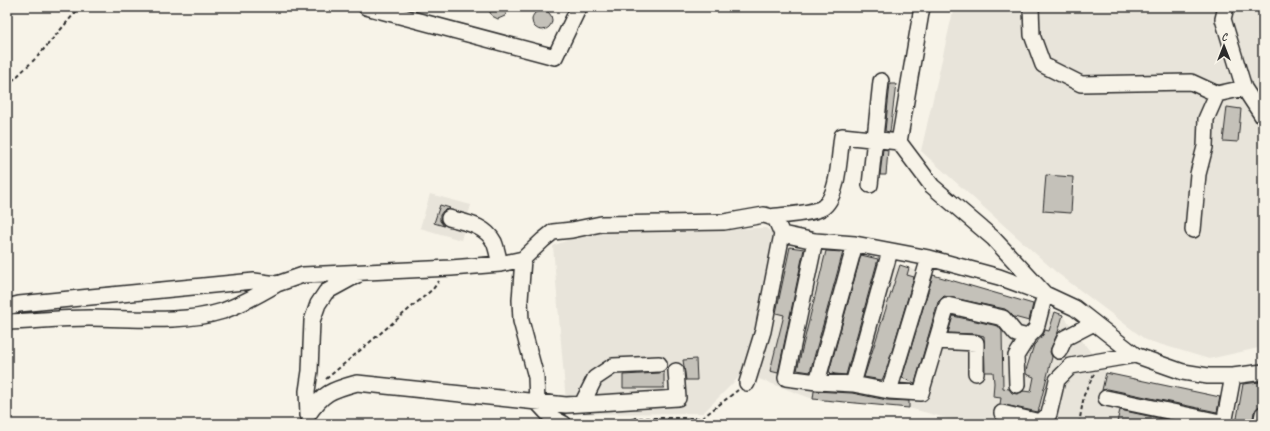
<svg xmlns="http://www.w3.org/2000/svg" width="1270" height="431" font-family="Caveat,sans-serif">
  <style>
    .built { fill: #e8e4da }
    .building { fill: #c4c1b9; stroke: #2b2b2b }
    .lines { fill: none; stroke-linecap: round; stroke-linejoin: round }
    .minor-casing { stroke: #2b2b2b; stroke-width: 18 }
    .path { stroke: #2b2b2b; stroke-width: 2; stroke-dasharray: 4 3; stroke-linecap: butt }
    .minor { stroke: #f7f3e8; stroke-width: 15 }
  </style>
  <rect width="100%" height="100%" fill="#f7f3e8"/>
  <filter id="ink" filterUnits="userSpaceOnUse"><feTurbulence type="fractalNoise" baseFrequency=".025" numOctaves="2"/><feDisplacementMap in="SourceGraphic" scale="8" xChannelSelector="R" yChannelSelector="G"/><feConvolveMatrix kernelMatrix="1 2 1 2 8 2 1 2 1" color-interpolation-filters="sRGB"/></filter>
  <g filter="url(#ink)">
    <path class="built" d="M954,7h309v340l-54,12 -63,-19 -90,-68 -135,-121z
      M430,194l41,11 -10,35 -41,-12z
      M766,228l24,19 19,3 18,-3 32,7 181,52 23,9 43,58 118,25 20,-19 19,-3v48h-295l-59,-16 -96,-9 -70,-26 -40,40 -136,1 -14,-168 36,-15z"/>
    <path class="building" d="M487,7h22l-4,9 -7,3 -6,-3z
      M532 20a10 10 0 1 1 20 0a10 10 0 1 1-20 0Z
      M890,84h6l-6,48 -5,-1z
      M1227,107l14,2 -3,33 -15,-1z
      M883,149l5,1 -2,25h-6z
      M1046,175l27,2 -2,36 -28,-2z
      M440,205l10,3 -1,1 -6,2 -3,4v6l4,5 -10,-3z
      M790,247l14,2 -26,124 -8,-2 14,-56 -8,-2z
      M826,251l17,1 -33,120 -13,-2z
      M861,255l17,4 -32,116 -11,-1 -6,-2z
      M900,265l9,3 -2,7 7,2 -28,94 -4,9 -18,-3z
      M933,275l100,29 -4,17 -15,-4 -9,-8 -61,-13 -6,6 -23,81 -13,-5z
      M1055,312l8,3 -5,17 -7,16 -1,4 2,5 -14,55 -38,-8 1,-6 -8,-1 1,-14 -1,-11h-8l-1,-36 -8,-2 -28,-1 5,-17 45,10 4,5 1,57 6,1 3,4 5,1 6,-3 8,1 3,-15 -8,-3v-4l8,-25 9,-10 2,-5 4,1z
      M696,359l1,21h-11l-3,-20z
      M664,372v16h-41v-13l36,-2z
      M1106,373l114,24 -3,15 -109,-23 -6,1z
      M1260,382h3v6l-3,18 -6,6 -2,12h-16l7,-40z
      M814,391l38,2 35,7 22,1v7l-96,-9z
      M1120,410l66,14h-58l-11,-2z"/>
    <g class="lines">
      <g class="minor-casing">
        <path id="minor" d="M366,7l189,50 24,-50
          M922,7l-23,135 33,44 61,52 52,56 30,14 60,47 48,17 25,4h25l30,-4
          M1031,7l1,28 11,30 38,19 110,-2 26,12
          M1226,7l-3,12 21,69 19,29
          M870,185l11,-104
          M770,217c14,-2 41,-3 52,-9 17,-10 17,-54 20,-72l57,6
          M449,218c17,5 36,7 45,24 3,7 4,15 6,22
          M1193,230l5,-56 7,-27 1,-28 11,-25 27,-6
          M815,241l-29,137 31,4 36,2 36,7 40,-133
          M523,259l-3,41 1,21 15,56 1,25 14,15 13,7
          M7,307l12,-3 235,-23 23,3 26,-9 148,-7 49,-4 23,-5 20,-19 10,-8 19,-2 29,-6 123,-2 40,-7 11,3 7,16 33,7 40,3 74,14 70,19 46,17 -9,35 -8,8 -12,-3 -13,-16 -56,-13 -26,88 -32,-2
          M7,322c27,-1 55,-4 82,-4 42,0 93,6 134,-7 19,-7 37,-17 54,-27
          M936,341l40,2v30
          M1059,351l6,-13 29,-15
          M817,382l38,-138
          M747,383l16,-52 19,-97
          M853,384l37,-133
          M1017,385l-1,-29 12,-19
          M1106,398l119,25
          M582,404l13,-26 18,-12 46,-2
          M1002,413l38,9 9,-8 8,-34 14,-14 64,-11
          M308,415c15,-22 23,-25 49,-32l209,22 112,-7 -2,-27
          M308,415l-1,-24 3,-20 2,-50 6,-17 8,-12 31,-17
          M1224,424l9,-48
          M1261,424l2,-10"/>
      </g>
      <path class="path" d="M7,86l31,-30 42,-49
        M326,379l107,-90 6,-8
        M627,424l8,-6h67l36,-28
        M1079,424l5,-29 10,-21"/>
      <use href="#minor" class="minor"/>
    </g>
  </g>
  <rect width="1270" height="431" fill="none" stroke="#f7f3e8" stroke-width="24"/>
  <rect x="12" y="12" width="1246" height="407" fill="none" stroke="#2b2b2b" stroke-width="1.5" filter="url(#ink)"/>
  <g transform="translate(1224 46)" stroke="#f7f3e8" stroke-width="3" paint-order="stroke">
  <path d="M0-3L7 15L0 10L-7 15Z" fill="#2b2b2b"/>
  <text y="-6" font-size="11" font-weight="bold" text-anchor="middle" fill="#2b2b2b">С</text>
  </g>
</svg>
